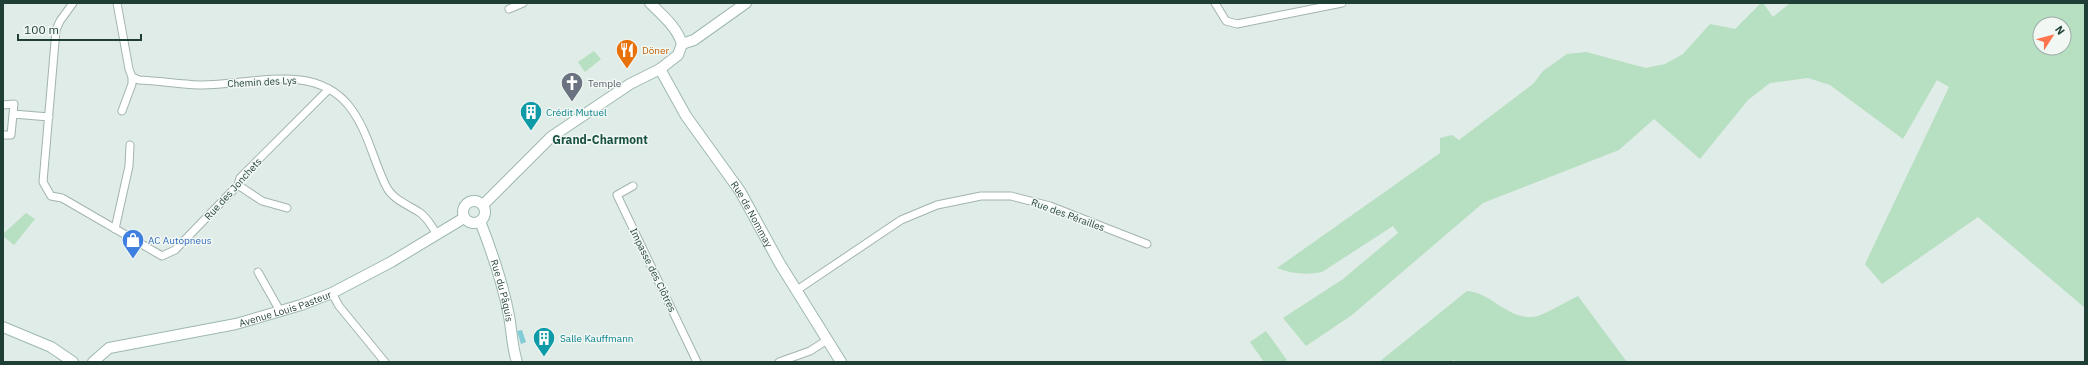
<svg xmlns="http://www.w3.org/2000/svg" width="2088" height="365" font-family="'IBM Plex Sans',sans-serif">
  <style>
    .green { fill: #b7dfc1; fill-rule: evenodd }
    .water { fill: #83cbd6 }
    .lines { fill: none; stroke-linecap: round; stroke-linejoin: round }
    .street-casing { stroke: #a2b4ae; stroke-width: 9 }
    .secondary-casing { stroke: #9db9af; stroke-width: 12 }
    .street { stroke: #fff; stroke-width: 7 }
    .secondary { stroke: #fff; stroke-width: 10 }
    .labels { text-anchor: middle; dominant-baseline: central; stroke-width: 3; stroke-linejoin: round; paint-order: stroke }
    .food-label { font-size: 10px; fill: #c56008; stroke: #f1f8f4; text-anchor: start }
    .street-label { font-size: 10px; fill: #1f3e35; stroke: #f1f8f4 }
    .worship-label { font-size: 10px; fill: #5b616d; stroke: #f1f8f4; text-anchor: start }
    .culture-label { font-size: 10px; fill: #0d838f; stroke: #f1f8f4; text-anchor: start }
    .shop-label { font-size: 10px; fill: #366cbe; stroke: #f1f8f4; text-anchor: start }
    .quarter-label { font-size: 12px; font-weight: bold; fill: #1a5143; stroke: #f1f8f4 }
  </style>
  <rect width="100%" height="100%" fill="#e0ece7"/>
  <path class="green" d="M1761,3h2l10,14 17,-14h295v305l-107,-91 -96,67 -17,-20 84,-177 -12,-7 -34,59 -73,-54 -22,-7 -38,5 -22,17 -48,59 -46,-40 -35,31 -136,53 -131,112 -46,31 -23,-28 60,-39 55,-46 -5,-7 -71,46c-16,3 -30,2 -45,-4l163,-115v-15l12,-3 7,5 74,-56 10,-13 24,-17 19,-2 60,16 19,-4 18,-10 27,-30 25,5zM2040,24h24v24h-24z
    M594,51l7,8 -16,13 -7,-10z
    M26,213l9,6 -21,26 -11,-9v-2z
    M1467,291c25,2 40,28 66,26 8,0 36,-17 45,-21l49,66h-171l-2,-2 -4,2h-71z
    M1266,331l21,29 -4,2h-19l-14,-20z"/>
  <path class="water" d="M522,330l4,12 -5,2 -4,-13z"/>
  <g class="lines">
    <g class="street-casing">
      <path id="street" d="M73,3l-13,18 -4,9 -13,152 8,14 11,2 100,58 13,-6 63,-65 2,-7 89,-89
        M117,3l12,66 3,8 7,3c20,1 40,4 60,5 50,1 114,-24 150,21 19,24 24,54 37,80 6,13 22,19 33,26 8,5 12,13 17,21
        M1215,3l11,18 11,3 105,-21
        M509,9l14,-6
        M3,105l11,-1 -3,31h-8
        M122,111l10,-27v-7
        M13,114l36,3
        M238,185l24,16 25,7
        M633,186l-16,9 80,167
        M115,229l14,-63 1,-21
        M258,272l22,39
        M797,290l104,-70 36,-15 44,-9h30l39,10 97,38
        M332,293l7,13 46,56
        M779,362l31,-11 17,-11"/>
    </g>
    <g class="secondary-casing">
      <g id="secondary">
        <path d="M650,3c12,12 27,24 32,41"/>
        <path d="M682,44l12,-4 52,-37"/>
        <path id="s1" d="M660,69l26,47 54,75 40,73 61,98"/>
        <circle cx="474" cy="212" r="11"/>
        <path d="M483,205l68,-68 79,-53 30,-15 18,-14 4,-11"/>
        <path id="s2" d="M480,221c12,31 23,62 29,95 3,16 3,31 8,46"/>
        <path d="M3,327l48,20 22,15"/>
        <path id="s3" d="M93,362l16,-14 127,-24 65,-19 31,-12 59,-31 73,-44"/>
      </g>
    </g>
    <use href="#street" class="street"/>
    <use href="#secondary" class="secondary"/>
  </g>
  <defs>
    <g id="restaurant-pin" transform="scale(1.15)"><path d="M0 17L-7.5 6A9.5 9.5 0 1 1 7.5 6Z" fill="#e8710a" stroke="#f1f8f4"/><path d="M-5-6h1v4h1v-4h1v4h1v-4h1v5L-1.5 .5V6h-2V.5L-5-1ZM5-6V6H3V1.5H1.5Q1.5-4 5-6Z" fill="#fff"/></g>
    <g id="church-pin" transform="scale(1.15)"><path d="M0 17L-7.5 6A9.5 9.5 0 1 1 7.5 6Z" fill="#6b7280" stroke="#f1f8f4"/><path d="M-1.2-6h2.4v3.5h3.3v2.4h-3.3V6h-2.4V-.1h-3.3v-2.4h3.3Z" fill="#fff"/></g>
    <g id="building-pin" transform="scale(1.15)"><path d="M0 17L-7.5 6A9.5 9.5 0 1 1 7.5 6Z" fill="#0f9aa8" stroke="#f1f8f4"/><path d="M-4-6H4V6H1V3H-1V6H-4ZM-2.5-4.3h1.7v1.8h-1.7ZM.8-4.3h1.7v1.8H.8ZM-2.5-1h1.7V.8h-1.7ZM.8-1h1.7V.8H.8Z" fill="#fff"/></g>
    <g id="shop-pin" transform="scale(1.15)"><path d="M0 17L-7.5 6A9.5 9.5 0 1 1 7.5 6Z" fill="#3f7fe0" stroke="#f1f8f4"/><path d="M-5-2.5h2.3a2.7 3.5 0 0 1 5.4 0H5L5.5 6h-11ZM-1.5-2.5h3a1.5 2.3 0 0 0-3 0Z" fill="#fff"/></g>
  </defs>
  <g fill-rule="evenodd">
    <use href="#restaurant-pin" x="627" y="50"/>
    <use href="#church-pin" x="572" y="83"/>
    <use href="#building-pin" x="531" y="112"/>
    <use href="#shop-pin" x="133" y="240"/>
    <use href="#building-pin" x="544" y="338"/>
  </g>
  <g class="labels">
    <g class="food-label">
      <text x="642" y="50">Döner</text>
    </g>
    <g class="street-label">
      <text transform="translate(262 82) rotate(-3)">Chemin des Lys</text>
      <text transform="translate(233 189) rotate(-48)">Rue des Jonchets</text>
      <text stroke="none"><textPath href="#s1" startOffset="172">Rue de Nommay</textPath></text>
      <text transform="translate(1068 215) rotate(20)">Rue des Pérailles</text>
      <text transform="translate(653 270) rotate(64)">Impasse des Clôtres</text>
      <text stroke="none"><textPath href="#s2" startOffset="73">Rue du Pâquis</textPath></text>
      <text stroke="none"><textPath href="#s3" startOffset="202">Avenue Louis Pasteur</textPath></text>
    </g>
    <g class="worship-label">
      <text x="588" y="83">Temple</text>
    </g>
    <g class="culture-label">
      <text x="546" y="112">Crédit Mutuel</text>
      <text x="560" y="338">Salle Kauffmann</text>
    </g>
    <g class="shop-label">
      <text x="148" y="240">AC Autopneus</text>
    </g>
    <g class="quarter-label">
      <text x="600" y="139">Grand-Charmont</text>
    </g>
  </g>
  <rect width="2088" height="365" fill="none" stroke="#1f3e35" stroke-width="8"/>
  <g transform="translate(2052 36) rotate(54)"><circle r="19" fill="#f1f8f4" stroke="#9daea8"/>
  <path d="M0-3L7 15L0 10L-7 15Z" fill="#fc754e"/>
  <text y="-6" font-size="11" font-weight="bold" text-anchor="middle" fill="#1f3e35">N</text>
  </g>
  <path d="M18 34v6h123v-6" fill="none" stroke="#1f3e35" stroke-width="2"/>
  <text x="24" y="34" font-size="12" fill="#1f3e35" stroke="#f1f8f4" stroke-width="3" paint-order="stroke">100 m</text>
</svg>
